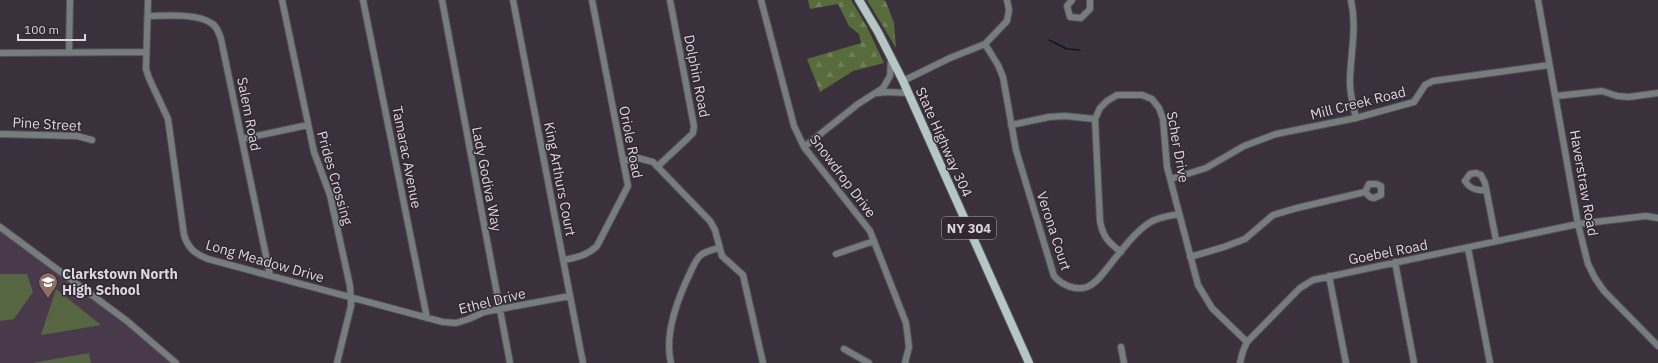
<svg xmlns="http://www.w3.org/2000/svg" width="1658" height="363" font-family="'IBM Plex Sans',sans-serif">
  <style>
    .built { fill: #483a4b }
    .forest { fill: url(#forest-firs) }
    .pitch { fill: #566542 }
    .lines { fill: none; stroke-linecap: round; stroke-linejoin: round }
    .stream { stroke: #051c20; stroke-width: 1.5 }
    .minor-casing { stroke: #584f5a; stroke-width: 8 }
    .major-casing { stroke: #584f5a; stroke-width: 10 }
    .minor { stroke: #757e7d; stroke-width: 6 }
    .major { stroke: #b4c7c5; stroke-width: 8 }
    .labels { text-anchor: middle; dominant-baseline: central; stroke-width: 3; stroke-linejoin: round; paint-order: stroke }
    .shield { fill: #312833; stroke: #a9a2ab; stroke-width: 1 }
    .shield-label { font-size: 13px; font-weight: bold; fill: #ddd7de }
    .street-label { font-size: 14px; fill: #ddd7de; stroke: #312833 }
    .poi-label { font-size: 14px; font-weight: bold; fill: #ddd7de; stroke: #312833; text-anchor: start }
  </style>
  <defs>
    <pattern id="forest-firs" width="22" height="20" patternUnits="userSpaceOnUse"><rect width="22" height="20" fill="#576b3b"/><path d="M5 1l3.5 6h-7zM16 11l3.5 6h-7z" fill="#6f7f57"/></pattern>
  </defs>
  <rect width="100%" height="100%" fill="#3b313d"/>
  <path class="built" d="M0,226l177,137h-177z"/>
  <path class="forest" d="M808,0h43l16,27 17,36 -31,8 -33,21 -13,-33 54,-16 -2,-9 -10,-8 -11,-22 -28,5z
    M867,0h17l2,2 8,21 2,25z"/>
  <path class="pitch" d="M0,274h27l6,18 -19,27 -14,2z
    M56,289l45,36 -60,10z
    M89,353l2,10h-59z"/>
  <g class="lines">
    <path class="stream" d="M1049,40l18,9 13,1"/>
    <g class="minor-casing">
      <path id="minor" d="M148,0l-2,69 3,9 19,41 16,116c4,13 11,19 24,24l235,63 13,1 13,-4 15,-7 86,-16
        M282,0l32,152 16,43 20,91 1,20 -2,8 -12,49
        M363,0l64,318
        M442,0l68,363
        M513,0l70,363
        M761,0l33,126 10,21 66,84 36,92 3,24 -4,16
        M1072,0l-5,6 3,11 11,1 9,-9v-9
        M1351,0c6,27 0,51 -1,78 -1,14 3,26 6,40
        M1538,0l40,224 10,40 7,14 9,13 54,55
        M148,16c17,0 49,-3 63,7 6,3 8,10 10,16l49,236
        M985,44l13,21 5,12 13,73 38,126c8,9 21,15 33,11 10,-4 16,-14 22,-21 12,-15 25,-33 40,-43 9,-6 20,-7 30,-9
        M0,53l146,-1
        M69,53l1,-53
        M903,81l47,-23 35,-14 22,-23 2,-11 -2,-10
        M878,93l8,-1 22,1
        M1556,96l46,-5 15,5 12,1 29,-4
        M1011,125l38,-8 16,-1 30,3
        M0,134l77,2 15,4
        M242,139l66,-14
        M804,147l54,-43 25,-16 7,-12 1,-18
        M623,161l15,-3 15,4 57,59 5,9 7,26 21,19 20,88
        M658,166l30,-28 5,-5 1,-7 -24,-126
        M1171,179l35,-11 38,-22 32,-12 80,-16 58,-16 11,-17 8,-4 116,-16
        M1485,190c-9,1 -15,-1 -20,-9l5,-7 6,-1 5,2 4,8 11,57
        M0,227l127,94 49,42
        M1468,248l22,115
        M1121,252c-13,-10 -18,-15 -21,-31l-5,-102 5,-11 7,-7 10,-6h25l10,4 7,9 4,11 4,48 31,118 14,23 35,34
        M836,254l38,-13
        M1190,257l34,-10 21,-8 28,-24 24,-7 68,-16 5,5 4,1 7,-3v-9l-5,-2h-7l-4,8
        M564,260c14,-3 22,-4 33,-14l31,-60 -36,-186
        M1395,262l19,101
        M1329,276l17,87
        M1121,347l3,16
        M844,349l25,14
        M671,363c-7,-28 7,-65 19,-90 3,-6 6,-14 11,-18 5,-4 12,-5 17,-7
        M1240,363l3,-12 4,-9 53,-54 13,-8 265,-56 68,-8 12,2"/>
    </g>
    <g class="major-casing">
      <path id="major" d="M859,0l19,32 25,49 126,282"/>
    </g>
    <use href="#minor" class="minor"/>
    <use href="#major" class="major"/>
  </g>
  <defs>
    <g id="school-pin" transform="scale(1)"><path d="M0 17L-7.5 6A9.5 9.5 0 1 1 7.5 6Z" fill="#8d6e63" stroke="#312833"/><path d="M0-5L7-2L0 1L-7-2ZM-4 1L0 2.5L4 1V4Q0 6-4 4Z" fill="#fff"/></g>
  </defs>
  <g fill-rule="evenodd">
    <use href="#school-pin" x="48" y="282"/>
  </g>
  <g class="labels">
    <rect class="shield" x="942" y="217" width="54" height="22" rx="3"/>
    <g class="shield-label">
      <text x="969" y="228">NY 304</text>
    </g>
    <g class="street-label">
      <text transform="translate(697 76) rotate(79)">Dolphin Road</text>
      <text transform="translate(1358 103) rotate(-14)">Mill Creek Road</text>
      <text transform="translate(249 114) rotate(79)">Salem Road</text>
      <text transform="translate(47 124) rotate(3)">Pine Street</text>
      <text transform="translate(631 142) rotate(79)">Oriole Road</text>
      <text transform="translate(944 142) rotate(66)">State Highway 304</text>
      <text transform="translate(1178 147) rotate(80)">Scher Drive</text>
      <text transform="translate(407 157) rotate(79)">Tamarac Avenue</text>
      <text transform="translate(843 176) rotate(53)">Snowdrop Drive</text>
      <text transform="translate(335 178) rotate(74)">Prides Crossing</text>
      <text transform="translate(487 179) rotate(79)">Lady Godiva Way</text>
      <text transform="translate(560 179) rotate(79)">King Arthurs Court</text>
      <text transform="translate(1584 183) rotate(80)">Haverstraw Road</text>
      <text transform="translate(1054 231) rotate(72)">Verona Court</text>
      <text transform="translate(1388 252) rotate(-11)">Goebel Road</text>
      <text transform="translate(265 261) rotate(16)">Long Meadow Drive</text>
      <text transform="translate(492 301) rotate(-14)">Ethel Drive</text>
    </g>
    <g class="poi-label">
      <text x="62" y="274">Clarkstown North<tspan x="62" dy="16">High School</tspan></text>
    </g>
  </g>
  <path d="M18 34v6h67v-6" fill="none" stroke="#ddd7de" stroke-width="2"/>
  <text x="24" y="34" font-size="12" fill="#ddd7de" stroke="#312833" stroke-width="3" paint-order="stroke">100 m</text>
</svg>
